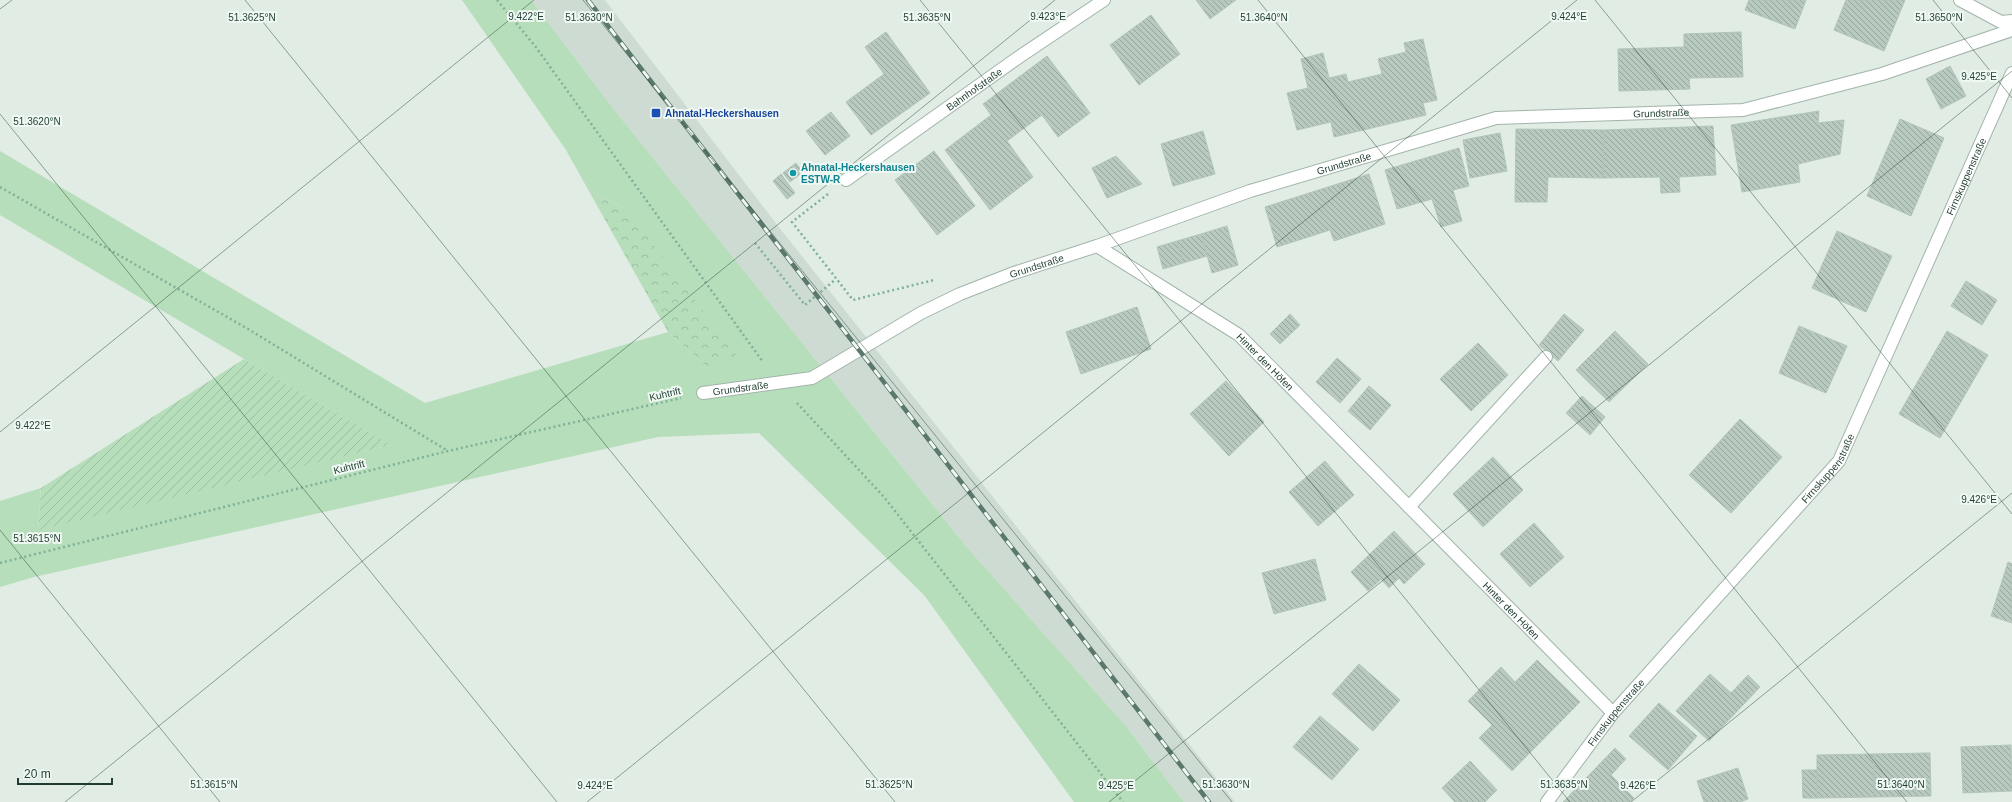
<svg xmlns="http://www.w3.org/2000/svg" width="2012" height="802" font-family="Arial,sans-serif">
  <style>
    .built { fill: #cedbd3 }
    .grass { fill: #b7debb }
    .forest { fill: url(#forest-crowns) }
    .garden { fill: url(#garden-furrows) }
    .building { fill: url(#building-back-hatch); stroke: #b2c5ba }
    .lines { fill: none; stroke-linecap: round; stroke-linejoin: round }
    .minor-casing { stroke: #a2b4aa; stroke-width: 14 }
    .path { stroke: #7eb198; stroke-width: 2.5; stroke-dasharray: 2 3; stroke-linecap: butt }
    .minor { stroke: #fff; stroke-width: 12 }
    .rail-casing { stroke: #5a786b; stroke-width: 4.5 }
    .rail { stroke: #f0f8f3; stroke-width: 3; stroke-dasharray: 9; stroke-linecap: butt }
    .ticks { fill: none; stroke: #1f3d30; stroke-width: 1; stroke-opacity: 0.45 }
    .transit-dot { fill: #1a4fb4; stroke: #f0f8f3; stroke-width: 1.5 }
    .culture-dot { fill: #0f9aa8; stroke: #f0f8f3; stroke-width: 1.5 }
    .labels { text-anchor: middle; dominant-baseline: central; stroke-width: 4; stroke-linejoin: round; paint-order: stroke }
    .street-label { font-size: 10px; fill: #1f3d30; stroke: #f0f8f3 }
    .transit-label { font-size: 10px; font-weight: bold; fill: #164399; stroke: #f0f8f3; text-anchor: start }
    .culture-label { font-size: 10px; font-weight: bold; fill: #0d838f; stroke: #f0f8f3; text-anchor: start }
    .ticks-label { font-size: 10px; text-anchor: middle; fill: #1f3d30; stroke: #f0f8f3; stroke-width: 4; stroke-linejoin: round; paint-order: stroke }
  </style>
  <defs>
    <pattern id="forest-crowns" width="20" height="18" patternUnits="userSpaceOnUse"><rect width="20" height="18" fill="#b7debb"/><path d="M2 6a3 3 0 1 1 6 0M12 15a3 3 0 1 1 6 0" fill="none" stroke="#9dbfa1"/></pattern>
    <pattern id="garden-furrows" width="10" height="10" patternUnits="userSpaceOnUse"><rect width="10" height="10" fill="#b7debb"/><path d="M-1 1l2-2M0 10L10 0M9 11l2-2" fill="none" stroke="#9dbfa1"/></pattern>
    <pattern id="building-back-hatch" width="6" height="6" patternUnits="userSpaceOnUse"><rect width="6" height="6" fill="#b8c9bf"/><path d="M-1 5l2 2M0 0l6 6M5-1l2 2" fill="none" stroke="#95a49c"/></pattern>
  </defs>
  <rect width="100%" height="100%" fill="#e0ece4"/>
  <path class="built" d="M531,0h74l173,226 457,576h-51l-59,-77 -160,-180 -349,-433z"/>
  <path class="grass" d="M462,0h69l85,112 349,433 160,180 59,77h-110l-150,-207 -165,-162 -101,4 -624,140 -34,10v-86l41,-13 -3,41 352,-84 -390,-230v-64l425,252 243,-71 40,36 -82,-160 -36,-15 -24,-43z"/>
  <path class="forest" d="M590,193l36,15 111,148 -29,12 -40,-36z"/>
  <path class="garden" d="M244,359l147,86 -353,85 3,-42z"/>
  <path class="building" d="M1196,0h40l-26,19z
    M1749,0h57l-11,29 -50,-19z
    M1846,0h59l-21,51 -50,-21z
    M1151,15l29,39 -41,31 -29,-40z
    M886,32l44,61 -59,42 -25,-33 38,-28 -19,-27z
    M1741,32l2,45 -54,1 1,11 -71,2 -1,-42 66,-2v-13z
    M1423,39l14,61 -14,3 3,12 -92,22 -3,-15 -34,8 -10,-37 21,-5 -7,-29 22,-6 6,25 17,-4 2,8 34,-8 -4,-15 28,-7 -2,-9z
    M1047,56l43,57 -32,24 -16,-22 -35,26 26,36 -43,33 -45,-60 46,-35 -8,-11z
    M1950,66l16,30 -25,13 -15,-30z
    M1819,111l-1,12 26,-3 -4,34 -42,10 2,18 -58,10 -11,-67z
    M831,112l19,24 -25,19 -19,-24z
    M1900,119l44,19 -33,78 -44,-20z
    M1713,126l3,49 -37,2 1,15 -19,1 -1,-16 -57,1 1,-48z
    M1516,129l88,1 -1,48 -55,-1 -1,25h-32z
    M1203,131l12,43 -42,12 -12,-42z
    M1500,133l7,38 -37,7 -7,-38z
    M1459,148l10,38 -16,4 9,31 -21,6 -9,-28 -35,10 -12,-39z
    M934,151l41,55 -38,29 -42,-55z
    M1116,156l26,28 -35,14 -15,-30z
    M796,163l7,9 -13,10 -7,-9z
    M781,174l14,19 -8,6 -14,-18z
    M1369,174l16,50 -51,17 -4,-11 -53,17 -12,-40z
    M1227,226l11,39 -26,8 -11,-39z
    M1837,231l55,25 -26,56 -54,-24z
    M1201,234l6,22 -24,7 -6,-22z
    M1177,241l6,22 -20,6 -6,-22z
    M1966,281l31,19 -15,25 -31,-19z
    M1137,307l14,42 -70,25 -15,-42z
    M1290,314l10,11 -20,19 -10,-10z
    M1564,314l20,16 -26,31 -19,-16z
    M1799,326l48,20 -21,47 -47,-20z
    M1615,331l33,33 -39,38 -33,-32z
    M1947,331l41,24 -48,83 -41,-24z
    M1478,343l30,32 -37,36 -31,-32z
    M1337,358l24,21 -21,24 -24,-21z
    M1226,381l38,41 -35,34 -39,-42z
    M1369,386l22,19 -21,25 -22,-19z
    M1582,396l23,21 -15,18 -24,-22z
    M1740,419l42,38 -51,56 -42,-38z
    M1493,457l30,33 -40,37 -30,-33z
    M1325,461l29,34 -36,31 -29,-34z
    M1534,523l30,34 -34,30 -30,-33z
    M1394,531l31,33 -21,20 -5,-6 -10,10 -8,-9 -13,12 -17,-19z
    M1315,559l11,41 -52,14 -12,-41z
    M2008,562l4,2v59l-21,-7z
    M1537,660l43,42 -68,69 -33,-33 13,-13 -24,-24 33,-34 14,15z
    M1359,664l41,36 -27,31 -41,-37z
    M1710,674l21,19 17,-18 12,12 -51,54 -33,-30z
    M1659,703l38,33 -29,34 -39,-34z
    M1320,716l39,33 -27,31 -39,-33z
    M2011,745l1,46 -49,2 -2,-46z
    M1615,748l11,11 -15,16 23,23 -4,4h-67z
    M1930,753l1,43 -57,1v-43z
    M1874,754v43l-57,1v-43z
    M1470,761l27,29 -12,12h-30l-13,-14z
    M1738,768l10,31 -8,3h-36l-7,-21z
    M1802,770h15v28h-14z"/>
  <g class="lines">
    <g class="minor-casing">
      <g id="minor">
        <path d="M1960,0l41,22 11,-1"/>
        <path id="s1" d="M846,180l173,-123 85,-57"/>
        <path id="s2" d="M1097,246l142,89 374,378"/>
        <path id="s3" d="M703,393l109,-15 109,-65 39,-19 51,-20 86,-28 153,-55 246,-73 247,-8 139,-36 130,-44"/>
        <path d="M1409,507l137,-150"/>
        <path id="s4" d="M1547,802l66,-89 226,-252 173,-388"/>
      </g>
    </g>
    <path class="path" d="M497,0l38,46 228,316
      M0,187l248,142 200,122
      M828,194l-36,28 61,78 81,-20
      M755,243l50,62 31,-26
      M797,403l87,94 239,305
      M0,563l448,-112 233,-53"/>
    <use href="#minor" class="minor"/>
    <g class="rail-casing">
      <path id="rail" d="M588,0l621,802"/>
    </g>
    <use href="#rail" class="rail"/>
  </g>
  <path class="ticks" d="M245,0l650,802M583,0l649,802M920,0l650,802M1258,0l649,802M1595,0l417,514M1933,0l79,98M0,9l12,-9M0,114l557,688M0,432l534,-432M0,530l220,272M65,802l990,-802M587,802l990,-802M1109,802l903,-731M1631,802l381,-309"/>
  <rect class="transit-dot" x="651" y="108" width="10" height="10" rx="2"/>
  <circle class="culture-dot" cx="793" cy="173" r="4"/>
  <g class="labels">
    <g class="street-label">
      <text stroke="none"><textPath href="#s1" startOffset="157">Bahnhofstraße</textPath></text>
      <text stroke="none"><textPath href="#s3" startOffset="1010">Grundstraße</textPath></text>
      <text stroke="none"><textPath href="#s3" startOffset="686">Grundstraße</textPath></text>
      <text stroke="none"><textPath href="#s4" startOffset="761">Firnskuppenstraße</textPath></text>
      <text stroke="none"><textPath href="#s3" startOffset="362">Grundstraße</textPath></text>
      <text stroke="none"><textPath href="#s2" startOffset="205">Hinter den Höfen</textPath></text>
      <text stroke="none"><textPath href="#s3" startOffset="38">Grundstraße</textPath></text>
      <text transform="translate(665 394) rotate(-13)">Kuhtrift</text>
      <text transform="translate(349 467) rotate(-14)">Kuhtrift</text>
      <text stroke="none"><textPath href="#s4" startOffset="437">Firnskuppenstraße</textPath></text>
      <text stroke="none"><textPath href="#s2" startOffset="555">Hinter den Höfen</textPath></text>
      <text stroke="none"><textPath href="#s4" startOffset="113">Firnskuppenstraße</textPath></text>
    </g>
    <g class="transit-label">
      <text x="665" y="113">Ahnatal-Heckershausen</text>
    </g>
    <g class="culture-label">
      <text x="801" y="167">Ahnatal-Heckershausen<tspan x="801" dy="12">ESTW-R</tspan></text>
    </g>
  </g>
  <g class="ticks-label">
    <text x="1569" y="20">9.424°E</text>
    <text x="526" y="20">9.422°E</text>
    <text x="1048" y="20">9.423°E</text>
    <text x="252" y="21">51.3625°N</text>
    <text x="589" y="21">51.3630°N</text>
    <text x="927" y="21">51.3635°N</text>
    <text x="1264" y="21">51.3640°N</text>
    <text x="1939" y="21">51.3650°N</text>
    <text x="1979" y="80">9.425°E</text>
    <text x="37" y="125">51.3620°N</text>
    <text x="33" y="429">9.422°E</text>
    <text x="1979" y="503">9.426°E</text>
    <text x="37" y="542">51.3615°N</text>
    <text x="214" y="788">51.3615°N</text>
    <text x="889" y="788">51.3625°N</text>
    <text x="1226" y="788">51.3630°N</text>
    <text x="1564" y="788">51.3635°N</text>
    <text x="1901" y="788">51.3640°N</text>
    <text x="595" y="789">9.424°E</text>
    <text x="1116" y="789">9.425°E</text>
    <text x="1638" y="789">9.426°E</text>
  </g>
  <path d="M18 778v6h94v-6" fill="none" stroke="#1f3d30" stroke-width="2"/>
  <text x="24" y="778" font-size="12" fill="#1f3d30" stroke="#f0f8f3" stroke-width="3" paint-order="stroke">20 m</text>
</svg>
